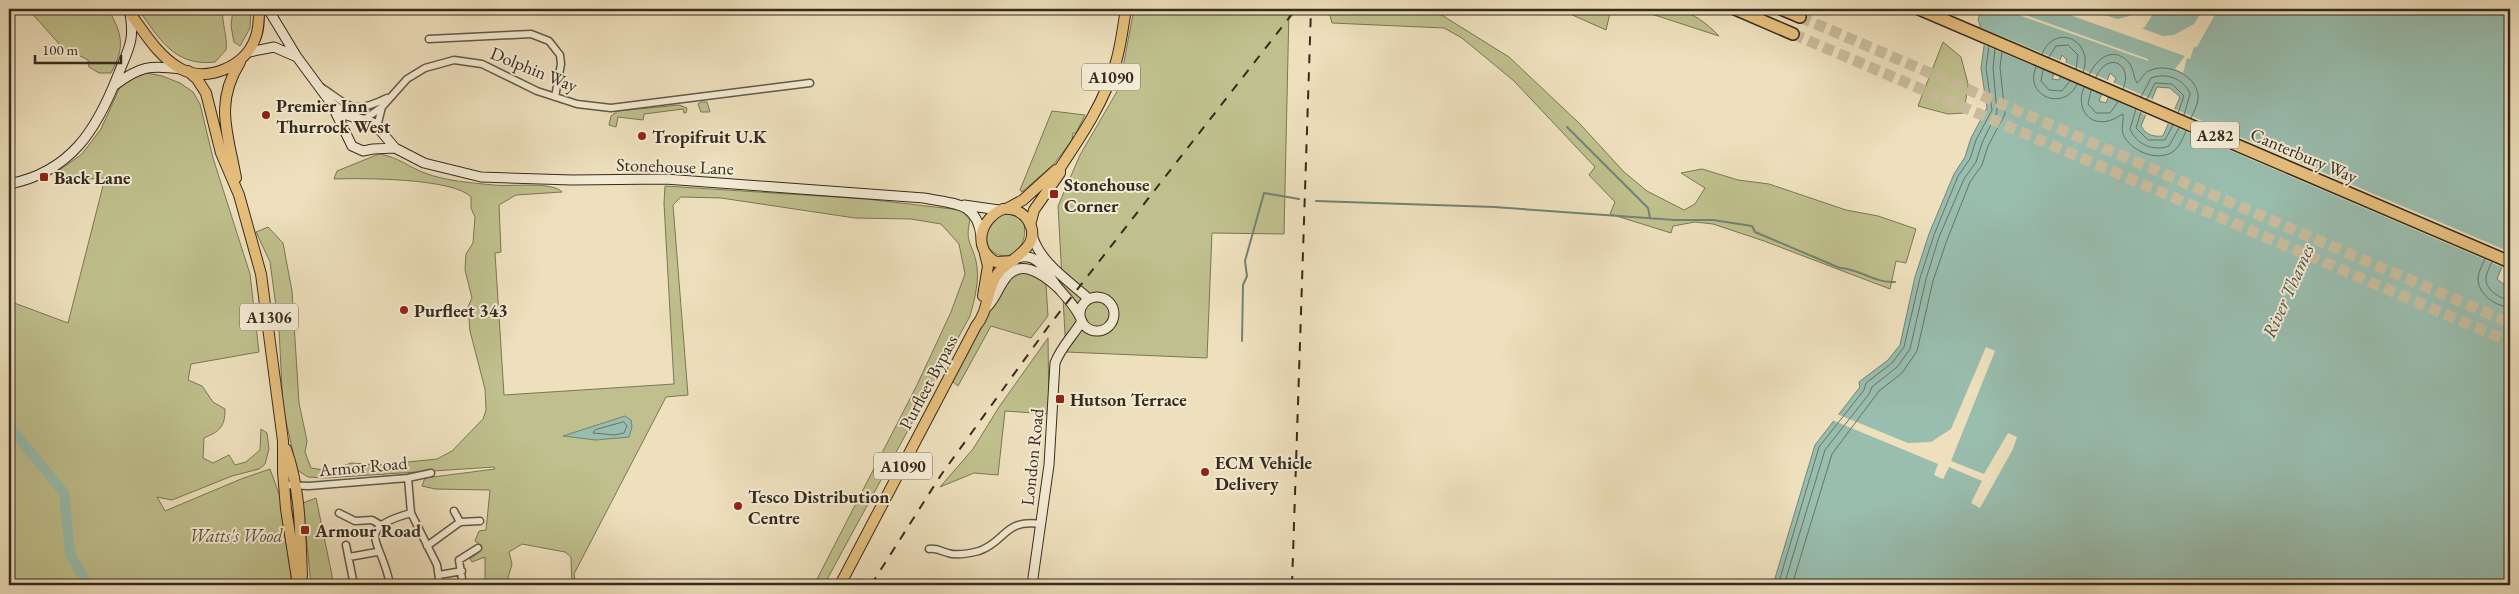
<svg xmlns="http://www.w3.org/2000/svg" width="2519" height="594" font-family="'EB Garamond',serif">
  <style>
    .green { fill: #bfc08d; stroke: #7a7656 }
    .water { fill: #99bdae; stroke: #718375; fill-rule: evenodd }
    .pier { fill: #eee0bd }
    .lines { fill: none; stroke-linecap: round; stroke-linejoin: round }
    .shore { stroke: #677466; stroke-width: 1 }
    .stream { stroke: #718375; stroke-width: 2 }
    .river { stroke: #99bdae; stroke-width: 10 }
    .highway-tunnel { stroke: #c9bc9d; stroke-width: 11; stroke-dasharray: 11 5.5; stroke-linecap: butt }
    .street-casing { stroke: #635846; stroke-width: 9 }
    .secondary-casing { stroke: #352b1f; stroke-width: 11 }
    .primary-casing { stroke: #352b1f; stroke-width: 12 }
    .highway-casing { stroke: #352b1f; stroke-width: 14 }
    .street { stroke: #f4ebd4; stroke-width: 6 }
    .secondary { stroke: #f4ebd4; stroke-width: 9 }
    .primary { stroke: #e7c07e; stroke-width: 10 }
    .highway { stroke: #e7c07e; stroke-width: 11 }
    .rail { stroke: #352b1f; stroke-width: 2; stroke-dasharray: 9 9; stroke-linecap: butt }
    .poi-dot { fill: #8f2418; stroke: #f4ebd4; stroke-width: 2 }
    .labels { text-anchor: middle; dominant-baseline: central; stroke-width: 4; stroke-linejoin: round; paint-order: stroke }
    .shield { fill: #f4ebd4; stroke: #6e6555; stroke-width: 1 }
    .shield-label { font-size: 16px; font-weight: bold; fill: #352b1f }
    .street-label { font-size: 18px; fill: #352b1f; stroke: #f4ebd4 }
    .poi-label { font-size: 18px; font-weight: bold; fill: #352b1f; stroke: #f4ebd4; text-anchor: start }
    .park-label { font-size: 18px; font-style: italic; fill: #58503a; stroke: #f4ebd4 }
    .water-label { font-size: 19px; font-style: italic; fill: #4e5043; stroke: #f4ebd4 }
  </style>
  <rect width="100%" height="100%" fill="#eee0bd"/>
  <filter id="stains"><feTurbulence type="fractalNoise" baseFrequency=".004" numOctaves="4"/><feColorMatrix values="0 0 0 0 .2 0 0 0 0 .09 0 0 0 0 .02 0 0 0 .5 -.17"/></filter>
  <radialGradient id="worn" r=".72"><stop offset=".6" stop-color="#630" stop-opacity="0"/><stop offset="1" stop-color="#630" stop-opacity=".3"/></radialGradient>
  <path class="green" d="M28,9h80c15,26 17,38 3,64h-12l-10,-6 -1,-7 -27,-14z
    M138,9h85c-2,14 5,27 3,41l-11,12c-41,5 -56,-24 -77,-53z
    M233,9h18l-1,19 -10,18 -6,-4 -3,-16z
    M1134,9h155l-5,225 -72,-1 -5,125 -141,-6 -8,-146 22,-51 39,-67z
    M1328,9h104l77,48 71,67 44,48 23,19 37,19 11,-6 10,-16 -24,-15 21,-4 36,11 31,4 77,26 32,6 38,13 -10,34 -10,-2 -6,28 -126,-48 -51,-17 -18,-2 -22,4 -2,7 -61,-19 5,-12 -26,-27 6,-8 -81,-86 -52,-43 -18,-10 -112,-5z
    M1559,9h52l-5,21z
    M1636,9c39,0 54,-3 83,27z
    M1943,42l18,15 7,27 -4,29 -16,1 -30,-8z
    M147,73l15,3 18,7 13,9 7,12 13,54 37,116 9,78 -68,12 -3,16 14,6 11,16 12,7c0,18 -5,22 -21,29l-1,20 10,5 16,-8 6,10 11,-3 14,-12 1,-21 6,4 2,16 -4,15 -6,5 -27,7 -60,24 -15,-3 8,14 76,-32 29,-10 14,39 8,77h-283v-284l59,22 37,-145 -50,3 2,-9 25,-18 19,-25 19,-42 13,-12z
    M701,102h6l3,10h-9l-3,-8z
    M679,105l8,3 -1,5h-2l-1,-4 -39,5 -1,6 -25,-3 -2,10 -7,-2 2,-9 7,-5z
    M1052,111l33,4 -9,18h-3l-1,7 -18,24 -32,28 -2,-2z
    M379,154c20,3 29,13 46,19 20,8 48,10 69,12 16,2 58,-4 68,7l-46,3 -17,10 2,47 -6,1 9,142 170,-11 -10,-181 1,-17 201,13 95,11 9,10c-5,22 1,21 6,41 4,18 -1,37 -6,55l-146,269h-10l103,-200 34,-73 14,-38 -6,-30 -18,-20 -30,-5 -56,-1 -134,-20 -40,-1 -8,8 15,190 -22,2 -92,177 2,11h-4l-1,-28 -6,-5 -43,-8 -13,8 3,12 -6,21h-21v-28l-13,5 -2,-3 8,-6 1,-9 -4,-3 4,-10 7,-1 4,-40 -55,-1 -13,-3 3,-8 70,-9 -1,-2 -169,11 -17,-1 -11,-7 -14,-62 -4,-79 -9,-67 -14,-30 12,-5 15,16 9,48 7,112 8,38 -2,11 6,16 19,3 21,-8 28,2 58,-6 15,-8 31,-32 3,-9 -1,-21 -15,-58 -2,-24 4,-9 -7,-28 1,-16 7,-11 2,-26 -4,-9v-11c-18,-19 -109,-19 -137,-18l3,-8z
    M1006,211l16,7c11,26 -14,52 -34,29 -5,-18 5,-26 18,-36z
    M1018,270l24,5 4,10 2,31 -17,22 -40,-12 -33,60 -6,-5 53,-101z
    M1048,338l1,76 -44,-3 -7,64 -24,-2 -34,14 33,-38 26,-42z
    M316,498l18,87h-23l-8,-82z"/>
  <path class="water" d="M1982,9h528v238l-13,32 13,10v296h-737l42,-140 45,-58 -1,-5 29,-22 12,-15 15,-68 14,-43 25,-60 11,-17 6,-19 16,-30 -6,-40 5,-36 -5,-3 -3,-10zM2062,55l5,5 -8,20 -7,-1zM2110,73l6,5 -10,25 -7,-2zM2157,87l13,1 10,9 -17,39c-10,1 -17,-1 -22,-10z
    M625,416l6,4 1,7 -3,10 -33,3 -33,-4z"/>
  <path class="pier" d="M2002,9h7l139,50v2z
    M2053,9h30l35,10 11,-3 11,-7h16l-12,19h-3l22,8 11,-1 20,-11 9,-15h15l-21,38h-3l-4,12 -3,-1 -4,15 -8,-4 10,-13z
    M1977,26l85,35 -6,14 -75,-31 3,-11 -5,-2z
    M2064,62l46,19 -6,14 -46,-19z
    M2112,82l42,18 -6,16 -42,-20z
    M2172,108l338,144 -6,16 -338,-145z
    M1986,347l9,4 -44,110 33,13 24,-41 9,4 -4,12 -33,59 -9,-5 11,-22 -33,-14 -6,12 -9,-4 4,-11 -106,-44 5,-6 71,29 23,-1 20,-13z"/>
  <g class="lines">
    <path class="shore" d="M2042,54c14,-33 53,-12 41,18
      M2049,57l7,-11 12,-1 10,10 -2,14
      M2036,67c-13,30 29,45 41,17
      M2043,70l-2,11 8,9 13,1 8,-10
      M2089,75c8,-18 26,-30 41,-11 4,6 3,13 7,19 5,-4 7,-11 14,-13 17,-7 45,5 47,25 1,8 -4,16 -7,23
      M2096,77c12,-27 38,-13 27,12
      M2084,87c-8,18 2,39 24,34 6,-1 10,-5 15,-7 1,6 -2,13 0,20 7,17 35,29 51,17 6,-5 9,-13 12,-20
      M2091,90l-3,14 8,9h14l8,-11
      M2141,97l10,-19c16,-6 33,1 39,16l-6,21
      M2147,99l8,-16 17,1 12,12 -6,17
      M2136,109l-6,20c6,15 23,23 39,17l10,-18
      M2141,112l-5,16 12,12h17l8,-15
      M2485,259c-3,6 -6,12 -7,18 -1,17 18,30 32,30
      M2492,262c-2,4 -5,10 -6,15 -2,12 14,22 24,23
      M624,422l3,4 -3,7 -10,2 -21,-2 2,-3z
      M1778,585l41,-138 45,-57 2,-7 26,-20 12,-16 16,-69 14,-43 24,-59 12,-17 6,-19 16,-30 -6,-42 3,-22
      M1784,585l41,-135 44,-56 3,-7 25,-20 13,-18 16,-70 13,-42 25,-58 12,-17 6,-19 15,-31 -4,-44 2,-19
      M1792,585l40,-131 47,-63 23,-18 15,-22 16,-70 14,-41 23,-58 12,-17 6,-19 17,-32 -5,-47 2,-15"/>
    <path class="stream" d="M1567,127l81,81 2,10
      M1316,201l178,6 181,13h38l39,6 3,6 85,36c20,1 34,15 55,14
      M1242,341l1,-56 4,-9 -2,-15 19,-68 35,6"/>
    <path class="river" d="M9,426l55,67 6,61 18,31"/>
    <path class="highway-tunnel" d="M1800,17l710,306
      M1793,34l717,308"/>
    <g class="street-casing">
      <path id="street" d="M429,39l102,-5 18,7 11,14 1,9 -6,33
        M321,87c30,20 31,28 66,11
        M365,119l17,-12
        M377,127l5,-20 25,-28 18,-11 29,-8 28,4 55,27 40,13 34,4 199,-25
        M408,478l3,35 26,52 3,20
        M284,485l25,1 99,-8 23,-5
        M454,511l6,11
        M339,513l16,8 17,-1 7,4
        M346,545l8,40
        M427,546l33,-24 20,-1
        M929,549c9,-1 11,2 19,4 8,3 23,0 31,-2 28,-10 24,-32 62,-27
        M349,557l28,-5
        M439,575l23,-4
        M389,580c-9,-41 -35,-51 22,-67
        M463,585l-4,-25 19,-12"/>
    </g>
    <g class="secondary-casing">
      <path id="secondary" d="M268,9l29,48 34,46 21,43 11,5 10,-2 22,-1
        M249,52l25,-5 23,10
        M115,85c25,-19 35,-20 66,-16
        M331,103l15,12 28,8 21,25 29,15 57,14 91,3 93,-1 259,19c29,6 53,3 57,38
        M9,184c62,-12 88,-55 109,-109 10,-26 17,-33 12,-62
        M964,205l35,5
        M1032,234c6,27 37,47 57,65
        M1018,258c22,-7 29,18 41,31 8,9 16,17 21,28
        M1080 314a17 17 0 1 1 34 0a17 17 0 1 1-34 0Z
        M986,308c8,-7 11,-17 17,-26 15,-26 39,-9 55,6
        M1032,585l17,-120 6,-102c6,-16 18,-27 27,-42"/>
    </g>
    <g class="primary-casing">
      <path id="primary" d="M127,9c16,21 30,47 54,60 27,14 64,-3 74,-30 4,-9 4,-20 4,-30
        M188,71l9,8 9,14 15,60 18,42 22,79 22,167v31l3,37 12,76
        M236,178c-8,-45 -22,-74 4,-116
        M1008,208l15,-8 33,-30
        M1030,225l4,-15 26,-37v-5c22,-33 45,-67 56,-106 5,-17 7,-36 10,-53
        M983,296l5,-30 -3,-12
        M286,449c15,42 14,83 16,127
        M840,585l136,-259c13,-15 10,-37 22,-53 11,-14 48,-27 29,-54 -6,-8 -14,-11 -24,-10 -22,9 -32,39 -7,53l18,-1"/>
    </g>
    <g class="highway-casing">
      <path id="highway" d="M1735,9l58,25
        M1781,9l19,8
        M1919,9l591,253"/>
    </g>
    <use href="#street" class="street"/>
    <use href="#secondary" class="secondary"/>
    <use href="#primary" class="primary"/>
    <use href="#highway" class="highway"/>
    <path class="rail" d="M871,585l70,-110 107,-148 248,-318
      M1292,585l19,-576"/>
  </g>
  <g class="poi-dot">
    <circle cx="266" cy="115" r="5"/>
    <circle cx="642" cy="136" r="5"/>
    <rect x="39" y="172" width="10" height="10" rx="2.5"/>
    <rect x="1049" y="189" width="10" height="10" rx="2.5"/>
    <circle cx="404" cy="310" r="5"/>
    <rect x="1055" y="394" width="10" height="10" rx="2.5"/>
    <circle cx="1205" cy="472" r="5"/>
    <circle cx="738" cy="506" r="5"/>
    <rect x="300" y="525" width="10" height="10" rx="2.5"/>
  </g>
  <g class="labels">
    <g class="shield">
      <rect x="1082" y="63.5" width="58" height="27" rx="4"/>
      <rect x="2191" y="121.5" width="48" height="27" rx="4"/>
      <rect x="240" y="303.5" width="58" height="27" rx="4"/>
      <rect x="874" y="452.5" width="58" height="27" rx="4"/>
    </g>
    <g class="shield-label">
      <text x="1111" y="77">A1090</text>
      <text x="2215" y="135">A282</text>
      <text x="269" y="317">A1306</text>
      <text x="903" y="466">A1090</text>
    </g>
    <g class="street-label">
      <text transform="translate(534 69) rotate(22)">Dolphin Way</text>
      <text transform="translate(2304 155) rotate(23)">Canterbury Way</text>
      <text transform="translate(675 166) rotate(2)">Stonehouse Lane</text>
      <text transform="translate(928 382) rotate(-62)">Purfleet Bypass</text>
      <text transform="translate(1032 457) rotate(-84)">London Road</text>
      <text transform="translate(363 466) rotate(-5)">Armor Road</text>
    </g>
    <g class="poi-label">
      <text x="276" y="105">Premier Inn<tspan x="276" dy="21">Thurrock West</tspan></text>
      <text x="652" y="136">Tropifruit U.K</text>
      <text x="54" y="177">Back Lane</text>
      <text x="1064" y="184">Stonehouse<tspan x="1064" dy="21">Corner</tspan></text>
      <text x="414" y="310">Purfleet 343</text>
      <text x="1070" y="399">Hutson Terrace</text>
      <text x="1215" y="462">ECM Vehicle<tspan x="1215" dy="21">Delivery</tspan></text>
      <text x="748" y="496">Tesco Distribution<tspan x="748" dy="21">Centre</tspan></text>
      <text x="315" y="530">Armour Road</text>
    </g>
    <g class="park-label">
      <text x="236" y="535">Watts's Wood</text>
    </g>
    <g class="water-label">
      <text transform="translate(2288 291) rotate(-66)">River Thames</text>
    </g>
  </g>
  <rect width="2519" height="594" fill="none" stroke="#eee0bd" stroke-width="30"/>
  <rect x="10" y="10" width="2499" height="574" fill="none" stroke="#352b1f" stroke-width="2.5"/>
  <rect x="15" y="15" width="2489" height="564" fill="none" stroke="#352b1f"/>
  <path d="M35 55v8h86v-8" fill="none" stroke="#352b1f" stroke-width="2.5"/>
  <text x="42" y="55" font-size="15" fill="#352b1f" stroke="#f4ebd4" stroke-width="4" paint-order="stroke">100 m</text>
  <rect width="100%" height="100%" filter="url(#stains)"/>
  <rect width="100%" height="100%" fill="url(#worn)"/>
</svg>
